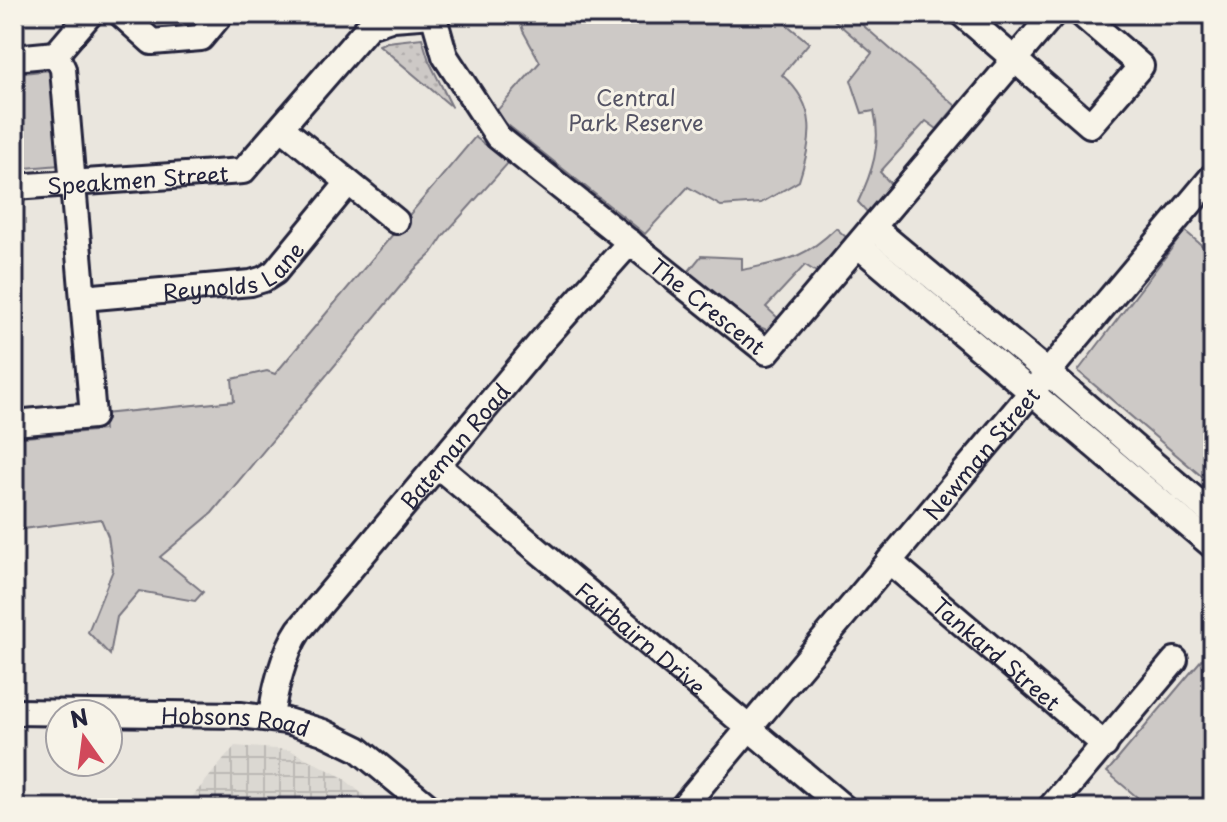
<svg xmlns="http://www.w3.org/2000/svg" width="1227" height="822" font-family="'Playpen Sans',sans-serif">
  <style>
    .industrial { fill: url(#industrial-grid) }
    .grass { fill: url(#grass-dots); stroke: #787680; stroke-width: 2 }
    .green { fill: #cdc9c6; stroke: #787680; stroke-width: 2 }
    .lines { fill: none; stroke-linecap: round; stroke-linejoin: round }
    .minor-casing { stroke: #22223b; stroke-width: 30 }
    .minor { stroke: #f7f3e8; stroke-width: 24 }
    .labels { text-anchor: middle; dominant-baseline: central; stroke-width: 6; stroke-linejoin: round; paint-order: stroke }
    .park-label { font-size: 22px; fill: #555465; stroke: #f7f3e8 }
    .street-label { font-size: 22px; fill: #22223b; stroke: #f7f3e8 }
  </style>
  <defs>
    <pattern id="industrial-grid" width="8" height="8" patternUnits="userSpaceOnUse" patternTransform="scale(2)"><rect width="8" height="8" fill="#dbd8d2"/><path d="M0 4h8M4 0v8" fill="none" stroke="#bcb9b5"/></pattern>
    <pattern id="grass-dots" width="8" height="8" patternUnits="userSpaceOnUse" patternTransform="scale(2)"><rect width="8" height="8" fill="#cdc9c6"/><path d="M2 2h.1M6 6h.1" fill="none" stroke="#b0acab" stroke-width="1.8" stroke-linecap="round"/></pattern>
  </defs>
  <rect width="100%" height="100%" fill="#eae6de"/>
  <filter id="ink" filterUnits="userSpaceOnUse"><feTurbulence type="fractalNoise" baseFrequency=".0125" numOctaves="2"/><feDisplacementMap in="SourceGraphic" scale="16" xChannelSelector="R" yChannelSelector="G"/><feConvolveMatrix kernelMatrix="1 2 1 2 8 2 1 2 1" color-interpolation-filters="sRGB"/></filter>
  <g filter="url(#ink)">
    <path class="industrial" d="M235,746l55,4 52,27 37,31h-196z"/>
    <path class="grass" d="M422,38l7,23 23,46 -73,-62 8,-3z"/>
    <path class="green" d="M518,14h256l35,29 -27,32c37,32 30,64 17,106l-38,22 -40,3 -33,-19 -43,47 -151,-120 46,-52 -17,-31z
      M840,14h10l106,92 -19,23 -11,-8 -46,51 11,12 -23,29 -10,-11c14,-29 24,-58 16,-91l-12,2 -11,-33 21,-27 -38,-33z
      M51,70l9,95 -46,4v-95z
      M475,137l34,25 -65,73 -12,18 -18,17 -202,243 -52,44 43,35 -8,9 -56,-10 -22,26 -7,38 -22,-23 25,-62 -5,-34 -7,-17 -87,11v-92l90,-8 -1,-16 131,-13 -2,-22 35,-8 8,3z
      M836,228l11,10 -29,35 -13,-8 -39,42 12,11 -11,12 -10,-4 -69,-54 13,-16 41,2v12c43,-9 61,-10 94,-42z
      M1185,231l28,24v231l-135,-115z
      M1213,646v162h-63l-43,-36z"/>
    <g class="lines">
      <g class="minor-casing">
        <g id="minor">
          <path d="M121,14l31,28 49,-4 20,-24"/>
          <path id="s1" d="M433,14l12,42 53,81 269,215 286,-338"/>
          <path d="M962,14l128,111 51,-59 -60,-52"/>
          <path d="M56,54l34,-40"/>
          <path d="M14,58l42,-4 7,15 30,347 -79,7"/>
          <path d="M282,128l114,93"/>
          <path id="s2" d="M14,187l229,-16 126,-145 24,-8 40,-3"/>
          <path d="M874,228l173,144 166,143"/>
          <path d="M859,246l354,300"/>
          <path id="s3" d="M83,298l168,-15 13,-4 11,-7 73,-89"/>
          <path id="s4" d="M438,466l406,342"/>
          <path id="s5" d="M889,561l216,184"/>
          <path id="s6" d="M14,712l226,3 47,6 36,11 35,17 72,59"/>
          <path id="s7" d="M271,718c3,-26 13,-66 28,-88l241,-287 90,-101"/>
          <path id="s8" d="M682,808l531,-632"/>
          <path d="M1050,808l125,-148"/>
        </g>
      </g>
      <use href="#minor" class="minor"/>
    </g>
  </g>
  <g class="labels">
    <g class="park-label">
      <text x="636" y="96">Central<tspan x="636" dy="25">Park Reserve</tspan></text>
    </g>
    <g class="street-label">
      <text stroke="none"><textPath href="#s2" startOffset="124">Speakmen Street</textPath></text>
      <text stroke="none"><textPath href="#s3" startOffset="156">Reynolds Lane</textPath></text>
      <text stroke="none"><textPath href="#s1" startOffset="410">The Crescent</textPath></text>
      <text stroke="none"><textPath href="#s7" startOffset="334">Bateman Road</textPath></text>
      <text stroke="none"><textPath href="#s8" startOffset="464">Newman Street</textPath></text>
      <text stroke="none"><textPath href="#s4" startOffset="266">Fairbairn Drive</textPath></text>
      <text stroke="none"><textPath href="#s5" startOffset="142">Tankard Street</textPath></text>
      <text stroke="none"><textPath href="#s6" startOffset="222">Hobsons Road</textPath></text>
    </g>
  </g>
  <rect width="1227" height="822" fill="none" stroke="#f7f3e8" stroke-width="48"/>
  <rect x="24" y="24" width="1179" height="774" fill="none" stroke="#22223b" stroke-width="3" filter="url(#ink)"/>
  <g transform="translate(84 738) rotate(346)"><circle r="38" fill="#f7f3e8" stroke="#a29fa3" stroke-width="2"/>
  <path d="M0-6L14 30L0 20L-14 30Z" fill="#d1495b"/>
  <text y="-12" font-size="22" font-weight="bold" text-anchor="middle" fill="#22223b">N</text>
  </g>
</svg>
